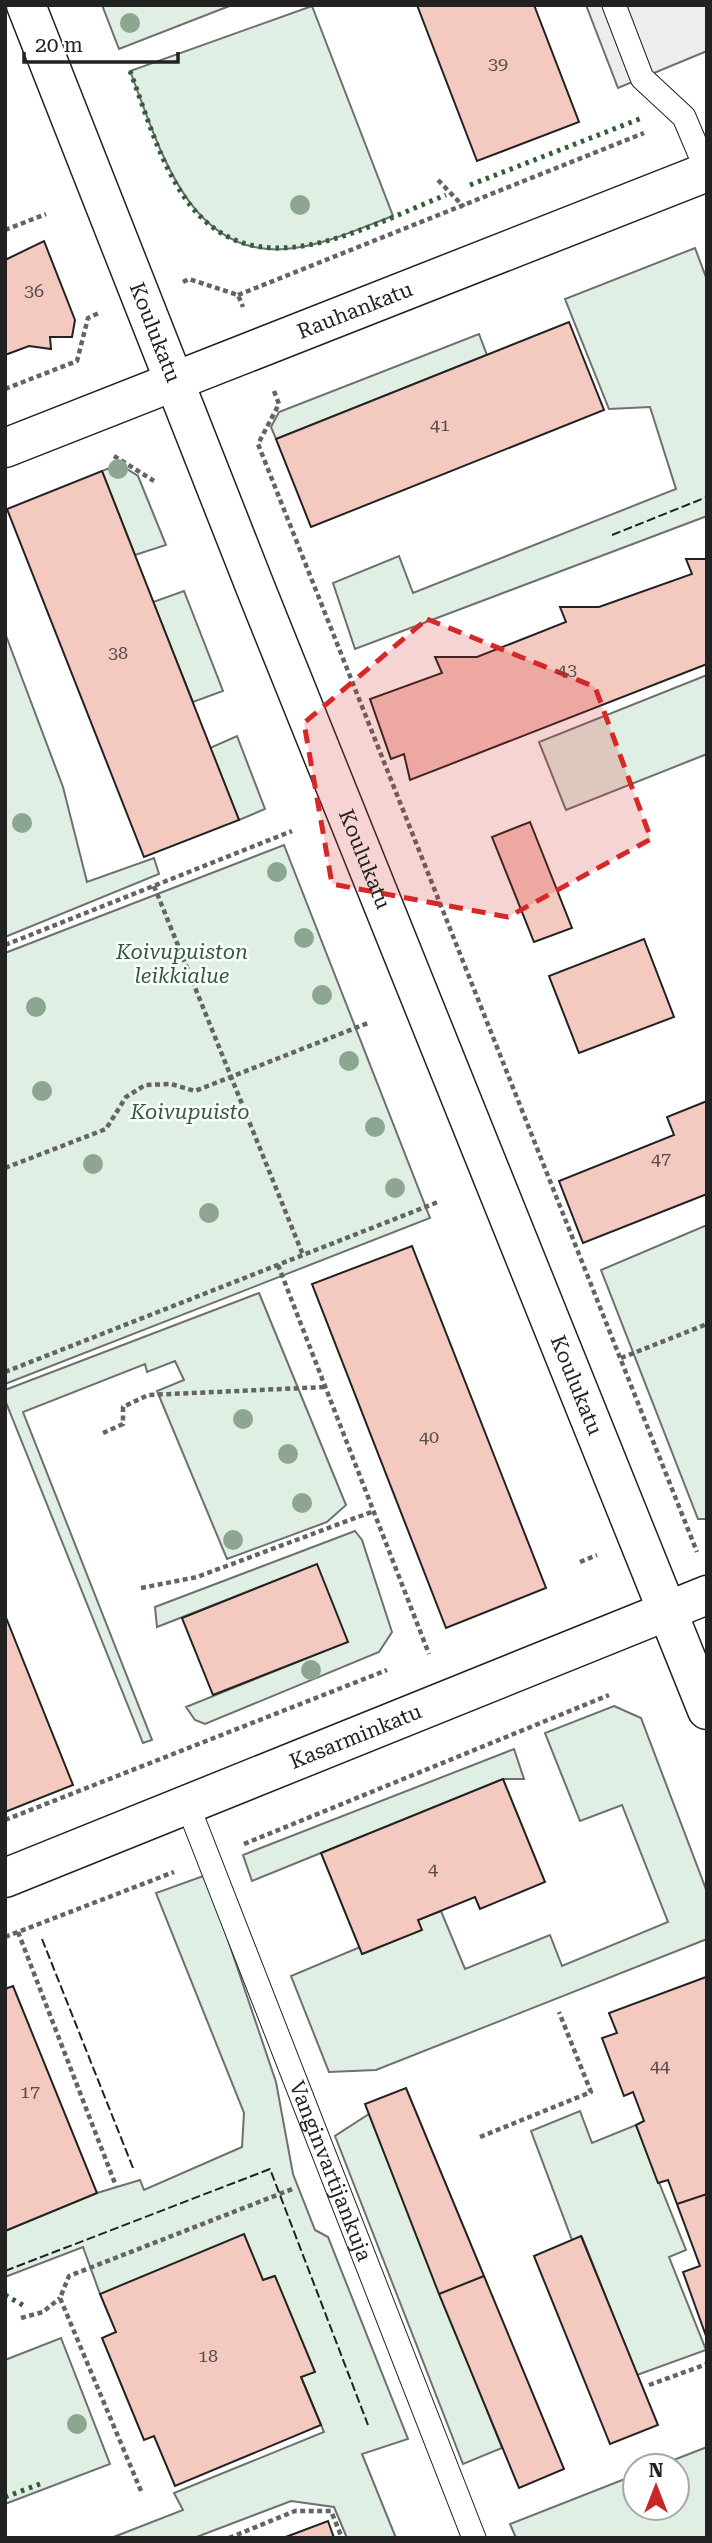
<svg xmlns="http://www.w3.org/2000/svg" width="712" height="2543" font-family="'Roboto Serif',serif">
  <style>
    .green { fill: #e0efe3; stroke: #6f6f6f; stroke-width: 2 }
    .parking { fill: #ededed; stroke: #6f6f6f; stroke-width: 2 }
    .building { fill: #f3c9c0; stroke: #222; stroke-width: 2 }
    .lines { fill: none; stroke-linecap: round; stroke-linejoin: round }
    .service-casing { stroke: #222; stroke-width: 25 }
    .minor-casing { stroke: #222; stroke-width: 41 }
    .tertiary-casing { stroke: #222; stroke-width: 41 }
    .primary-casing { stroke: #222; stroke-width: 41 }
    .path { stroke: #646464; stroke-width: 4.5; stroke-dasharray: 5 3.5; stroke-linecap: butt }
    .service { stroke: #fff; stroke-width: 23 }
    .minor { stroke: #fff; stroke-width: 38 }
    .tertiary { stroke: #fff; stroke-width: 38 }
    .primary { stroke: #fff; stroke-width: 38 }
    .hedge { stroke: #2f5e38; stroke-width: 5; stroke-dasharray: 3.5 5; stroke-linecap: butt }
    .fence { stroke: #222; stroke-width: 2; stroke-dasharray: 9 3.5; stroke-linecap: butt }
    .tree { fill: #8da692 }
    .marked { fill: #d62828; fill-opacity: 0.2; stroke: #d62828; stroke-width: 5; stroke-dasharray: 14 9; stroke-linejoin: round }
    .labels { text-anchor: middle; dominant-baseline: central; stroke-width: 5; stroke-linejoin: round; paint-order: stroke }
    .number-label { font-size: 18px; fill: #564c4a }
    .street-label { font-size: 21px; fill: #222; stroke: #fff }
    .park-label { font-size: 21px; font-style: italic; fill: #2f5e38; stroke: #fff }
  </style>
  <rect width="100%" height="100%" fill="#fff"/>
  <path class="green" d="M102,5h130l-113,44z
    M312,6l81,210c-35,13 -70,30 -107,33 -99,8 -128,-106 -156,-178z
    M695,248l12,32v236l-352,133 -22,-66 66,-27 14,37 263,-104 -26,-82 -41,2 -44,-110z
    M479,334l8,21 -211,84 -5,-12 8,-15z
    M119,464l19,12 28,69 -31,10 -33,-84z
    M184,591l39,100 -30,11 -40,-100z
    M5,633l58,154 24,95 67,-24 5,16 -154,63z
    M707,675v79l-141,56 -27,-68z
    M237,736l28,73 -26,11 -29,-72z
    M284,845l146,373 -425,166v-431z
    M707,1225v294h-9l-97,-249z
    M259,1293l87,212 -19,17 -100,37 -70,-168 27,-11 -9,-19 -28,11 -2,-8 -122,48 129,328 -9,3 -138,-343v-10z
    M355,1531l7,9 30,92 -13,20 -174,72 -10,-4 -9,-13 161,-65 -31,-77 -159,62 -2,-20z
    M614,1706l27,12 66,174v47l-331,131 -47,2 -38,-96 69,-29 3,7 58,-24 -3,-10 23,-9 24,58 85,-34 12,31 106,-44 -46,-117 -42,16 -35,-88z
    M514,1749l10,30h-21l-251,102 -9,-26z
    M206,1875l70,207 17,92 22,56 13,7 80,202 -46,15 34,84h-49l-13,-31 -43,-6 -97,37h-83l72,-28 -9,-17 150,-61 -23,-55 13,-6 -40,-95 -11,4 -163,14 -17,-47 -78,30v-46l92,-38 43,-13 4,10 98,-43 2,-34 -88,-220z
    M580,2111l12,32 44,-18 50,125 -17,7 37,93 -69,25 -55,-138 -10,3 -41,-109z
    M369,2114l133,334 -39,16 -128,-328z
    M61,2338l49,126 -105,40v-144z
    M707,2447v91h-191l-6,-14 125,-49v33h42v-42h-19z"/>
  <path class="parking" d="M586,5h121v46l-89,37z"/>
  <path class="building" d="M417,5h117l45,117 -102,39z
    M44,241l31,79 -3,17h-22l1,12 -22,-3 -24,9v-95z
    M569,322l35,88 -293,117 -35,-88z
    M102,471l137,349 -95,37 -137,-348z
    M686,559h21v105l-297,116 -6,-26 -13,5 -21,-60 72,-26 -7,-16h42l89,-35 -6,-15h39l93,-33z
    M530,822l42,106 -38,14 -42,-105z
    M644,939l30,78 -95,36 -30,-77z
    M707,1101v93l-124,49 -24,-62 115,-46 -7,-18z
    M412,1246l134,342 -100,40 -134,-344z
    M317,1564l31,78 -135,53 -31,-77z
    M5,1615l68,170 -68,27z
    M503,1779l42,103 -65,27 -5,-12 -57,23 4,10 -60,24 -41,-101z
    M706,1977l1,217 -30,10 -9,-24 -10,3 -22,-58 8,-4 -11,-29 -9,4 -22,-58 15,-5 -8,-20z
    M13,1986l84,207 -92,38v-242z
    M406,2088l78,188 -45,18 -74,-190z
    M707,2194v141l-1,1 -23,-64 17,-6 -23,-62z
    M244,2234l19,46 12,-4 40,96 -14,5 20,48 -146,61 -21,-50 -10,4 -42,-102 14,-6 -16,-38z
    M581,2236l77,189 -48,19 -76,-188z
    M484,2276l80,193 -45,19 -80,-194z
    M328,2521l6,17h-51z"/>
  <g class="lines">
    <g class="service-casing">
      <g id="service">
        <path d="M614,5l28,73 42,39 23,54"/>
        <path id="s1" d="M188,1806l286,732"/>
      </g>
    </g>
    <g class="minor-casing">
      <g id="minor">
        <path id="s2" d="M5,1878l702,-283"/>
      </g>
    </g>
    <g class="tertiary-casing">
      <g id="tertiary">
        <path id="s3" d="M5,448l702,-276"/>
      </g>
    </g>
    <g class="primary-casing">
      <g id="primary">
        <path id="s4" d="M26,5l230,584 451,1121"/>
      </g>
    </g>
    <path class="path" d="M438,180l26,27
      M5,230l41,-16
      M183,282l6,-3 49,16 5,12
      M238,295l406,-162
      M5,389l72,-28 11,-43 11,-5
      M274,391l5,13 -21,40 439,1108
      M114,456l40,25
      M154,886l149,369
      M5,945l287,-114
      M5,1168l101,-39 20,-32 19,-12 26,-1 24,7 173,-68
      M278,1265l151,389
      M621,1358l86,-34
      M5,1372l433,-170
      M103,1433l20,-9v-17l25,-12 178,-8
      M580,1562l17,-7
      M141,1588l56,-11 177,-66
      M5,1820l382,-150
      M244,1844l365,-149
      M18,1932l98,254
      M5,1937l169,-65
      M480,2137l111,-45 -32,-80
      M21,2318l22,-6 17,-14
      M649,2385l58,-21
      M141,2491l-81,-193 9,-22 226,-88
      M229,2538l66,-27h36l11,27"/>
    <use href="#service" class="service"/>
    <use href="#minor" class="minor"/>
    <use href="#tertiary" class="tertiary"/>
    <use href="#primary" class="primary"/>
    <path class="hedge" d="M130,71c16,42 29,90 55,127 67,96 177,30 261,-3
      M470,185l172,-67
      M5,2295l21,12
      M5,2497l35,-13"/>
    <path class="fence" d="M612,535l95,-38
      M42,1939l91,229
      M5,2271l265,-102 98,256"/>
  </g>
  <g class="tree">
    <circle cx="130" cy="23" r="10"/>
    <circle cx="300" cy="205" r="10"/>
    <circle cx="118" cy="469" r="10"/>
    <circle cx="22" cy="823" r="10"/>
    <circle cx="277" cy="872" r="10"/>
    <circle cx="304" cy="938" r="10"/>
    <circle cx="322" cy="995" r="10"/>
    <circle cx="36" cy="1007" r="10"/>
    <circle cx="349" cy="1061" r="10"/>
    <circle cx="42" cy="1091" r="10"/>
    <circle cx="375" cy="1127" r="10"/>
    <circle cx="93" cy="1164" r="10"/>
    <circle cx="395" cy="1188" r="10"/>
    <circle cx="209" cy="1213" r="10"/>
    <circle cx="243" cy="1419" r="10"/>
    <circle cx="288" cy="1454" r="10"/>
    <circle cx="302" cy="1503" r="10"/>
    <circle cx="233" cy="1540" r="10"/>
    <circle cx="311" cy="1670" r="10"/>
    <circle cx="77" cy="2424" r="10"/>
  </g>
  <path class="marked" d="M427,619l168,68 56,152 -143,78 -176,-33 -28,-161z"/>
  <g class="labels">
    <g class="number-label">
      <text x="498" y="63">39</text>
      <text x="34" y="290">36</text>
      <text x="440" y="424">41</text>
      <text x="118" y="652">38</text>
      <text x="567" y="669">43</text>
      <text x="661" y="1158">47</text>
      <text x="429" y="1436">40</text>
      <text x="433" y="1868">4</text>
      <text x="660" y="2065">44</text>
      <text x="30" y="2091">17</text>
      <text x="208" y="2355">18</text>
    </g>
    <g class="street-label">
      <text stroke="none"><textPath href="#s3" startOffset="376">Rauhankatu</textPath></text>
      <text stroke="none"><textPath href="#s4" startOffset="352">Koulukatu</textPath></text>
      <text stroke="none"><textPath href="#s4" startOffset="919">Koulukatu</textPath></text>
      <text stroke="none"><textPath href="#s4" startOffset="1486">Koulukatu</textPath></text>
      <text stroke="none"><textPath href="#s2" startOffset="378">Kasarminkatu</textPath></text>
      <text stroke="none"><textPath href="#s1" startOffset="392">Vanginvartijankuja</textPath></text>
    </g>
    <g class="park-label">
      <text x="182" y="952">Koivupuiston<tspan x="182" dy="24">leikkialue</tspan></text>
      <text x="190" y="1112">Koivupuisto</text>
    </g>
  </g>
  <rect width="712" height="2543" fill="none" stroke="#222222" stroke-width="14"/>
  <g transform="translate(656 2487)"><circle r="33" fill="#ffffff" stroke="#a7a7a7" stroke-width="2"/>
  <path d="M0-5L12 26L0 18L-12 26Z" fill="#c62828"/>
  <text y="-10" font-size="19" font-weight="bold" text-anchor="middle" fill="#222222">N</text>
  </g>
  <path d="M24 52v10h154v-10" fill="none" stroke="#222222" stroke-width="3.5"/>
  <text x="35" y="52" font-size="21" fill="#222222" stroke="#ffffff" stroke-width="5" paint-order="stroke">20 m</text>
</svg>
